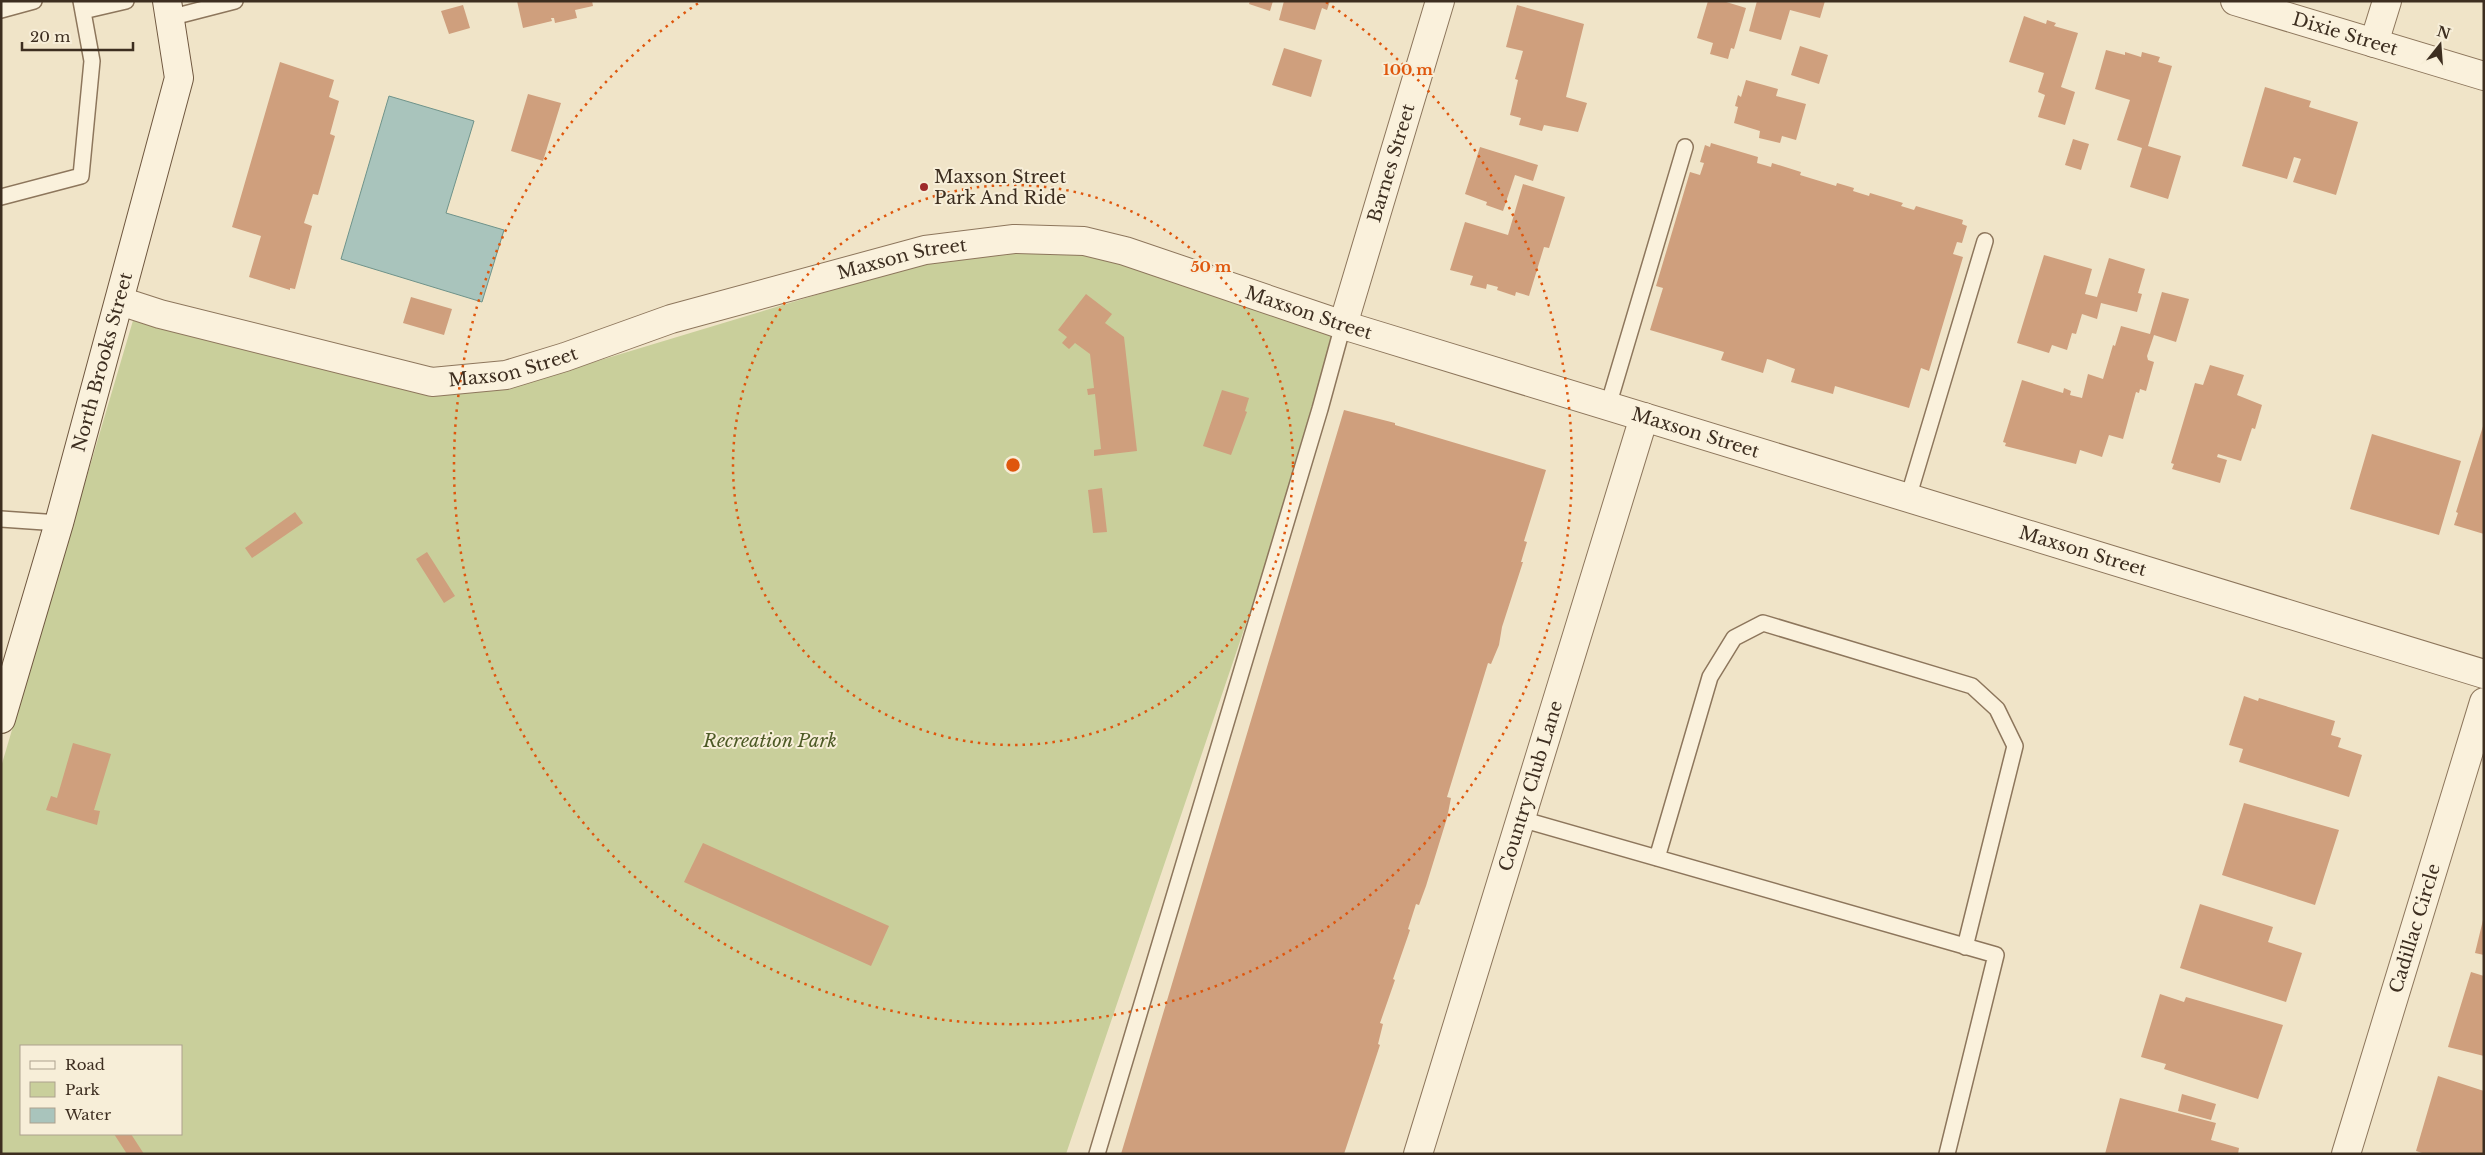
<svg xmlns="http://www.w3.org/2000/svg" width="2485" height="1155" font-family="'Libre Baskerville',serif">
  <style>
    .green { fill: #c9cf9b; fill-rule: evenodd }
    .water { fill: #a9c4bc; stroke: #6f938a }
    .building { fill: #cf9f7d }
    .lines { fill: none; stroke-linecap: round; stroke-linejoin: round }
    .service-casing { stroke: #8d765c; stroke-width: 18 }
    .minor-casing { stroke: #8d765c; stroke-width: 30 }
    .tertiary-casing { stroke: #8d765c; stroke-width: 30 }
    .secondary-casing { stroke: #6f573f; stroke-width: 30 }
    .service { stroke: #faf1dc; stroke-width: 15 }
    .minor { stroke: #faf1dc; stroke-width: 28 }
    .tertiary { stroke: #faf1dc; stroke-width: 28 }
    .secondary { stroke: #faf1dc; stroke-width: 28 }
    .ring { fill: none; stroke: #df570d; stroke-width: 2.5; stroke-dasharray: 2.5 5 }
    .poi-dot { fill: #9e2a2b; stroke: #f7eed8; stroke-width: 2 }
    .labels { text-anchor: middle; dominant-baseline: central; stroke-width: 4; stroke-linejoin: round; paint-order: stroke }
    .street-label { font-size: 18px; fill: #3d2e20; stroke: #f7eed8 }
    .poi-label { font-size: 18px; fill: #3d2e20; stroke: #f7eed8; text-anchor: start }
    .park-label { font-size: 18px; font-style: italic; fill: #4d5a26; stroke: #f7eed8 }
    .centre { fill: #df570d; stroke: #f7eed8; stroke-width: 2.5 }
    .ring-label { font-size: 15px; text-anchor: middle; font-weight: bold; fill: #df570d; stroke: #f7eed8; stroke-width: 4; stroke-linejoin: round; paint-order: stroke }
  </style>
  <rect width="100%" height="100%" fill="#f0e4c8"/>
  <path class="green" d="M1055,246l292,80 -281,828h-1065v-387l136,-460 283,83 44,3 41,-4 440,-133zM21,1046h160v88h-160z"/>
  <path class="water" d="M389,96l85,25 -28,92 58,17 -22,72 -141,-43z"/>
  <path class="building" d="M517,1h75l1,5 -18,4 2,8 -22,5 -1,-5h-3l1,3 -29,7z
    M1250,1h23l-3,10 -21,-7z
    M1284,1h46l-3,9 -5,-2 -7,22 -36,-10z
    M1708,1h15l23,7 -12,41 -3,-1 -3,11 -18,-5 3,-11 -16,-5z
    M1757,1h68l-5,17 -30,-8 -9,30 -32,-9z
    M463,5l7,23 -21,6 -8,-23z
    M1517,5l67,19 -18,73 21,6 -9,29 -34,-7 -2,6 -23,-6 2,-7 -11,-3 8,-35 -3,-1 8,-28 -17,-4z
    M2024,16l22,8 1,-4 9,3 -2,3 24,7 -17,54 14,5 -10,33 -27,-8 7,-22 -7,-3 6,-19 -35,-11z
    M1800,46l28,9 -9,29 -28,-9z
    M1284,48l38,12 -11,37 -39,-12z
    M2106,50l19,5v-3l16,5 1,-5 18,5 -2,5 14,4 -24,80 33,10 -13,43 -38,-12 12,-39 -25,-8 13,-40 -35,-11z
    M280,62l54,18 -5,17 10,4 -9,33 5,2 -17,59 -5,-1 -9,29 8,3 -17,63 -5,-1v2l-41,-13 12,-41 -29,-9z
    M1746,80l32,9 -2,7 30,8 -10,36 -14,-4 -2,7 -21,-5 1,-7 -26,-8 4,-16 -3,-1 3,-11 3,2z
    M2265,87l46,14 -2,6 49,15 -22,73 -43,-13 8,-23 -7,-2 -7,22 -45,-13z
    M528,94l33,9 -18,58 -32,-10z
    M2073,139l16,5 -8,26 -16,-5z
    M1711,143l47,14 -1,6 14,4 1,-4 29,9 -1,3 36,11 1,-3 17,5 -1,3 16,5 1,-3 33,10 -2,3 13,4 2,-4 47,14 -1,4 5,2 -5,17 -5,-1 -4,12 10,3 -34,114 -8,-3 -12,40 -74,-22 -2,8 -42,-12 4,-13 -24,-9 -4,-1 -4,14 -42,-13 3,-8 -74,-22 13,-42 -7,-2 34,-114 10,3 4,-12 -4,-1 5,-17 5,2z
    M1480,147l58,18 -5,16 -18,-6 -12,36 -17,-6 1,-3 -22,-8z
    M1523,184l42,13 -16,51 -5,-1 -15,49 -13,-4 -1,4 -18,-6 1,-3 -11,-3 -1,5 -16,-4 3,-9 -23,-6 15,-48 43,13z
    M2044,255l48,14 -7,25 12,3 12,-39 36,11 -7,24 4,1 -5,18 -36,-9 -4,16 -15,-5 -6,20 -4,-1 -5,17 -15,-5 -3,8 -32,-10z
    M2162,292l27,7 -13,43 -22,-7 -7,21 1,4 6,2 -8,29 -6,-2 -1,4 -3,-1 -13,47 -14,-4 -7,22 -22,-7 -4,14 -71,-18 1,-3 -3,-1 19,-62 41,13 1,-5 7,3 -1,4 12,3 6,-24 15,5 10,-34 2,1 6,-20 29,8z
    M1086,294l26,20 -7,9 19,14 13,114 -43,5v-6l7,-1 -6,-55 -7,1 -1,-6 7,-1 -4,-34 -15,-11 -6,6 -7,-6 5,-6 -9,-7z
    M411,297l41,12 -8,26 -41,-12z
    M2210,365l34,10 -7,20 25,10 -7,24 -3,-1 -11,33 -23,-7 -1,3 10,3 -7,23 -48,-14 2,-5 -3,-1 24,-80 8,2z
    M1222,390l27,8 -4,13 2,1 -16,43 -28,-9z
    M1344,410l51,13v2l151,45 -22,71 3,1 -6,20h2l-21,65 -3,18 -8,19 -3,-1 -41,134 4,1 -4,20 -21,68 -7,19 -3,-1 -8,25 2,1 -17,49 2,1 -15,43 3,1 -5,20 2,1 -36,109h-223z
    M2484,423v111l-30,-9 4,-12 -2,-1z
    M2372,434l89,27 -22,74 -89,-26z
    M1102,488l5,44 -14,1 -5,-43z
    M295,512l8,11 -51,35 -7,-10z
    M427,552l28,44 -11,7 -28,-44z
    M2244,696l14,5 1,-3 76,23 -4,14 10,3 -3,9 24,8 -13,42 -110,-35 4,-13 -14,-4z
    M73,743l38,11 -17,56 6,1 -3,14 -51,-15 5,-14 6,2z
    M2244,803l95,27 -24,75 -93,-30z
    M703,843l186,83 -18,40 -187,-84z
    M2200,904l73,23 -5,15 34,11 -16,49 -106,-34z
    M2483,920h1v35l-9,-2z
    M2471,972l13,4v80l-36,-9z
    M2160,994l24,8 2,-5 97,28 -25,74 -94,-30 2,-5 -25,-7z
    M2438,1076l46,15v63h-59l-9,-3z
    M2182,1094l34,10 -5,16 -33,-9z
    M2120,1098l96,25 -5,17 28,8 -1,6h-133z
    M114,1134h17l13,20h-17z"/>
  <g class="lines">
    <g class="service-casing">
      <path id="service" d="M1,10l33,-9
        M83,11l43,-10
        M169,18l66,-17
        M1,197l80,-21 11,-115 -11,-60
        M1608,406l77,-259
        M1908,498l77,-257
        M1,519l58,4
        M1521,819l475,136 -49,199
        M1657,858l53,-181 24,-39 29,-15 209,63 25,23 18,37 -50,201
        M1097,1154l223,-745 23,-84"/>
    </g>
    <g class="minor-casing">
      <g id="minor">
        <path id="s1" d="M2235,1l249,75"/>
        <path d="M2374,43l13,-42"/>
        <path id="s2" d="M2346,1154l138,-452"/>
      </g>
    </g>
    <g class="tertiary-casing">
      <g id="tertiary">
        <path id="s3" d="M120,301l40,13 272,68 74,-7 59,-18 106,-38 254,-69 89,-11 70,2 41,10 218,74 1141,349"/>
        <path id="s4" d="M1343,325l97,-324"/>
        <path id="s5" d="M1418,1154l226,-737"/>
      </g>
    </g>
    <g class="secondary-casing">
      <g id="secondary">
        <path id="s6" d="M1,719l58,-196 120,-445 -12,-77"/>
      </g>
    </g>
    <use href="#service" class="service"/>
    <use href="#minor" class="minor"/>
    <use href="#tertiary" class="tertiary"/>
    <use href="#secondary" class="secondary"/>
  </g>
  <g class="ring">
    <circle cx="1013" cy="465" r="280"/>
    <path d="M1326 2A559 559 0 1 1 700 2"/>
  </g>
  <circle class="poi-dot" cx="924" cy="187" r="5"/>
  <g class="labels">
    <g class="street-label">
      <text stroke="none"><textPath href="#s1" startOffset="115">Dixie Street</textPath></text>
      <text stroke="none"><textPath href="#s4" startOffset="169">Barnes Street</textPath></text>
      <text stroke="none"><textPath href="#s3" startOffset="810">Maxson Street</textPath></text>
      <text stroke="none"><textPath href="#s3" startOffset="1230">Maxson Street</textPath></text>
      <text stroke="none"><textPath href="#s6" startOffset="371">North Brooks Street</textPath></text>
      <text stroke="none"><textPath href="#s3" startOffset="405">Maxson Street</textPath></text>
      <text stroke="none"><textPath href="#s3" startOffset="1635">Maxson Street</textPath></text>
      <text stroke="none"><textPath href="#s3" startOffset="2040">Maxson Street</textPath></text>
      <text stroke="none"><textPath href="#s5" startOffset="385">Country Club Lane</textPath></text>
      <text stroke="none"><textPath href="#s2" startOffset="236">Cadillac Circle</textPath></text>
    </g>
    <g class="poi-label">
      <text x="934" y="177">Maxson Street<tspan x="934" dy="21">Park And Ride</tspan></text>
    </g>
    <g class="park-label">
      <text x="770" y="741">Recreation Park</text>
    </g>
  </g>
  <circle cx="1013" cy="465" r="8" class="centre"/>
  <g class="ring-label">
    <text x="1408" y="75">100 m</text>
    <text x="1211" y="272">50 m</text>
  </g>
  <rect width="2485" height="1155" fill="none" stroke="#3d2e20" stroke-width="5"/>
  <rect x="20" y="1045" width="162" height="90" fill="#f7eed8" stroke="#ada18e"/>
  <rect x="30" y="1061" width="25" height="8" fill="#faf1dc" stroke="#ada18e"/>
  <text x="65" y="1070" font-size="15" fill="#3d2e20">Road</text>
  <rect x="30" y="1082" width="25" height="15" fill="#c9cf9b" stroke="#ada18e"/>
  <text x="65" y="1095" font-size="15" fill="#3d2e20">Park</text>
  <rect x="30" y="1108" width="25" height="15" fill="#a9c4bc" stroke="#ada18e"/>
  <text x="65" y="1120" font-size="15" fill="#3d2e20">Water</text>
  <g transform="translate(2440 45) rotate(17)" stroke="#f7eed8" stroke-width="4" paint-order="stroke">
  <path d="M0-4L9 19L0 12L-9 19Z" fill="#3d2e20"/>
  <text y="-8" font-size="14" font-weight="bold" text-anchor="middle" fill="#3d2e20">N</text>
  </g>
  <path d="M22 42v8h111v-8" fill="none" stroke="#3d2e20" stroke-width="2.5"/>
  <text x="30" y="42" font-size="15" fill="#3d2e20" stroke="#f7eed8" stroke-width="4" paint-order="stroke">20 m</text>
</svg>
